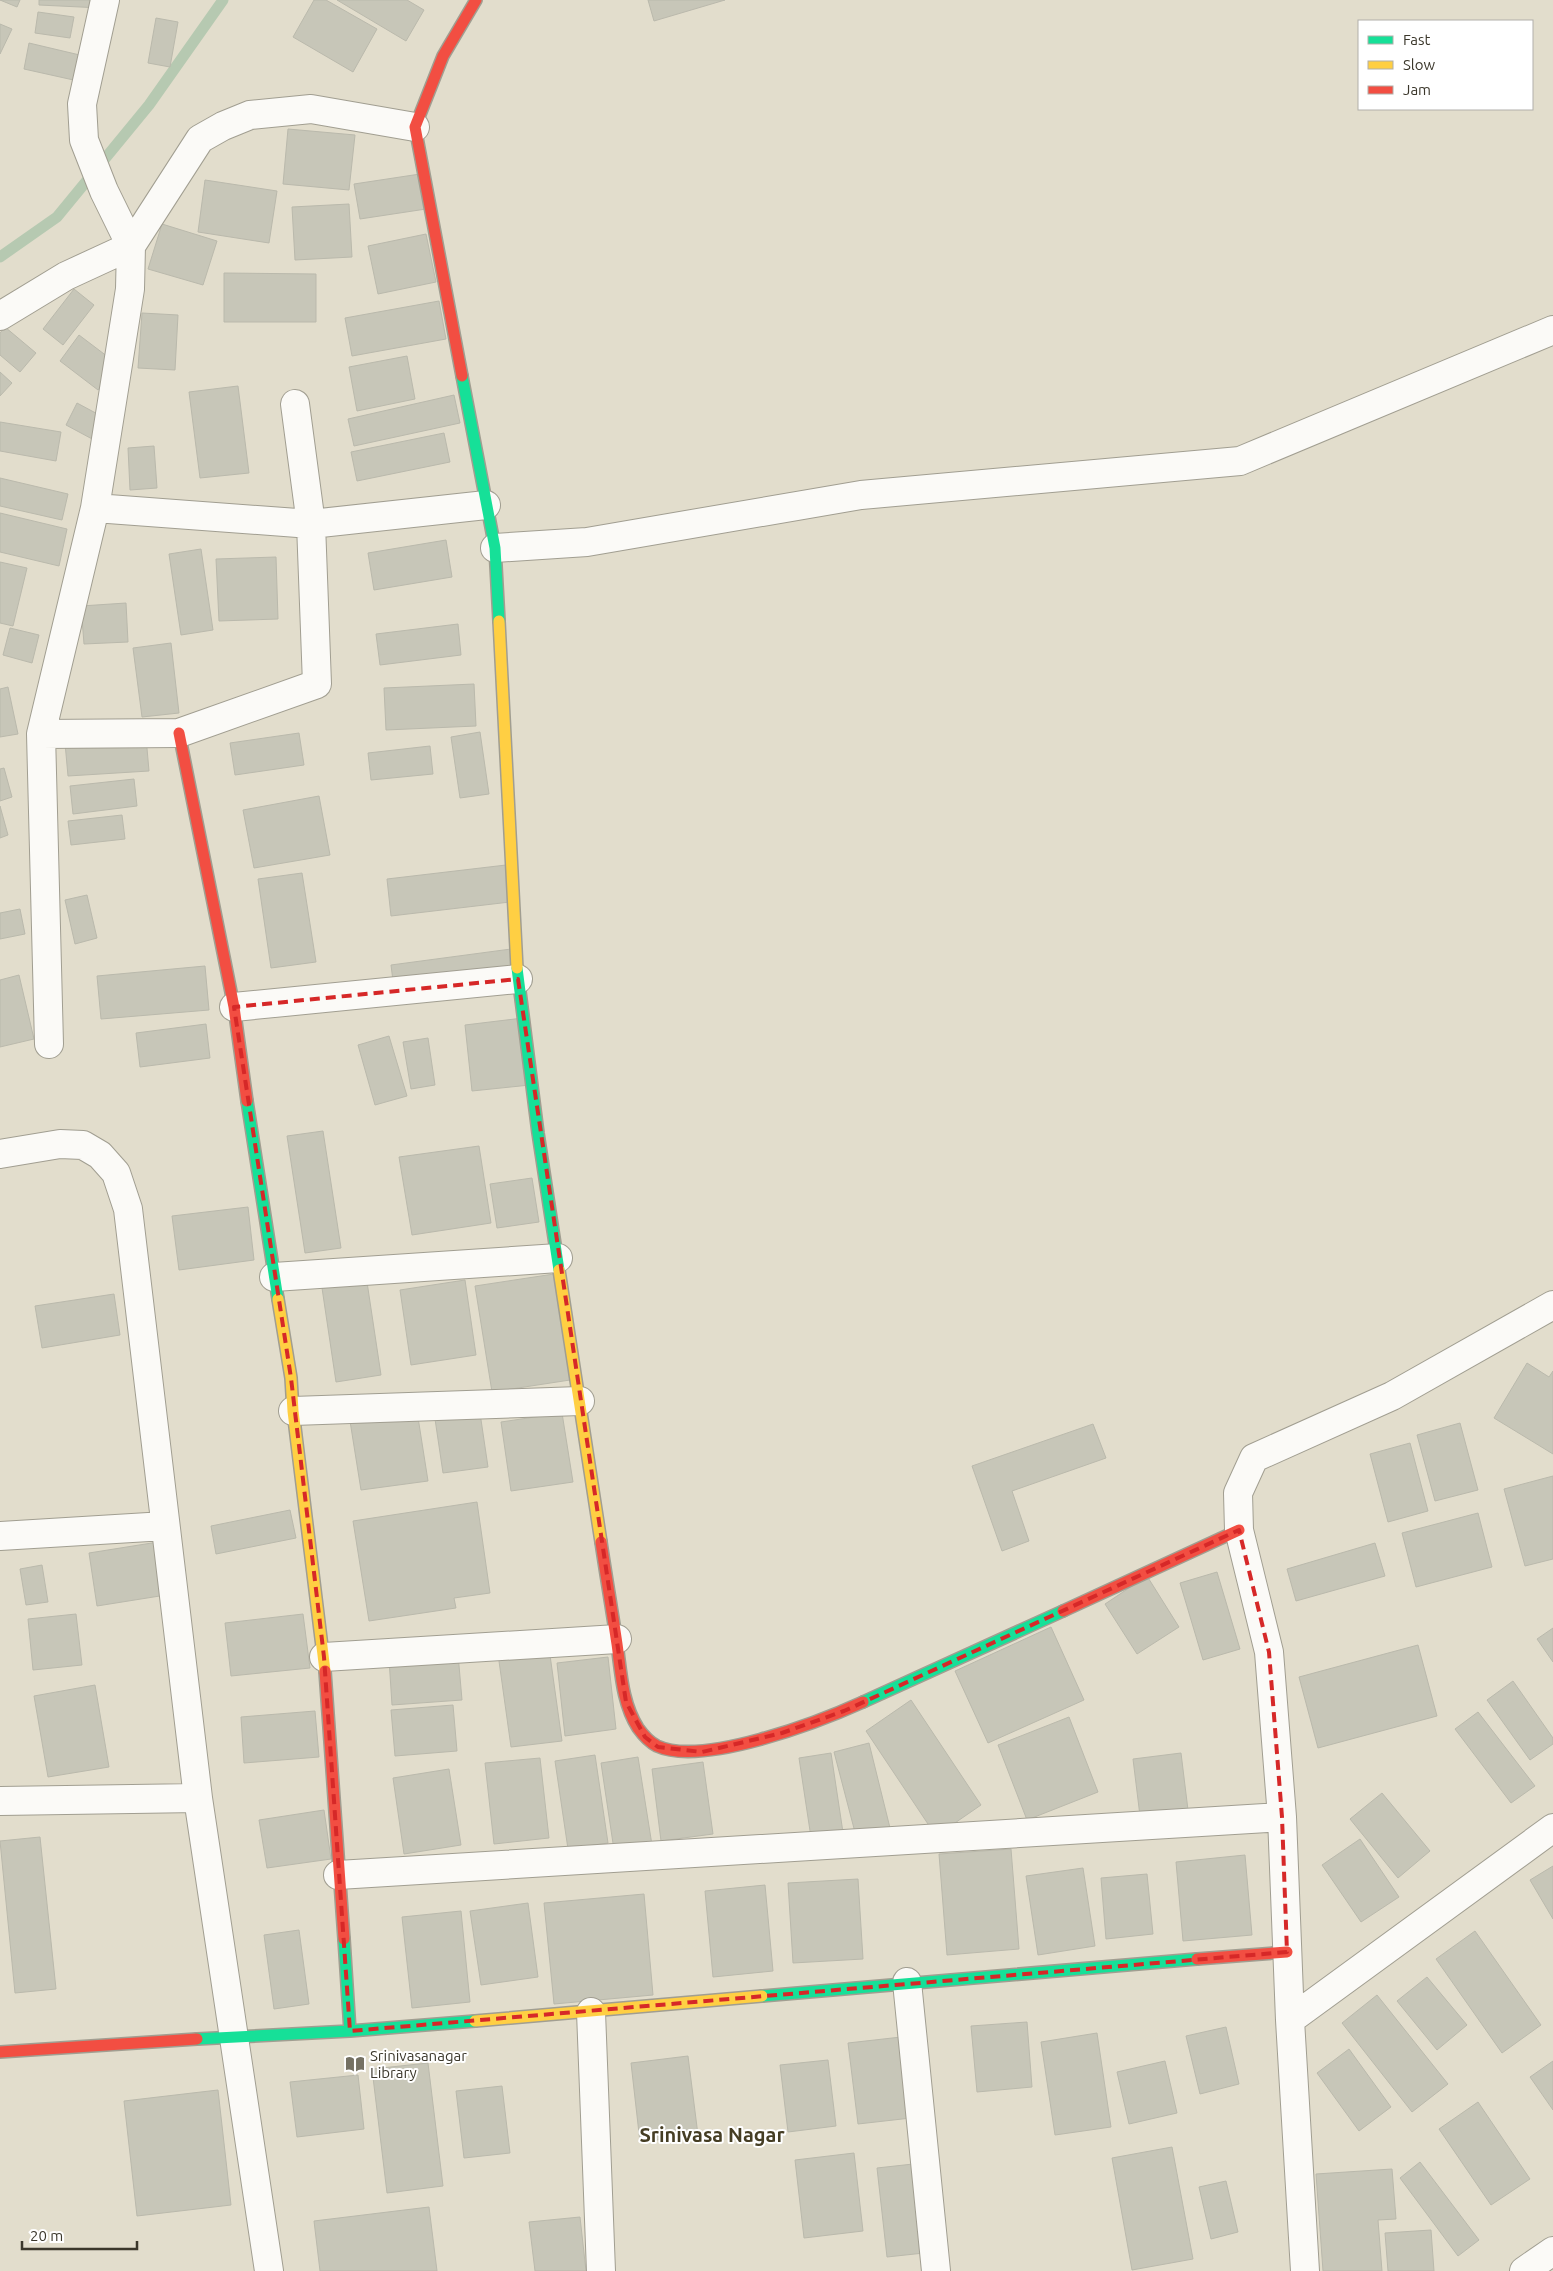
<svg xmlns="http://www.w3.org/2000/svg" width="1553" height="2271" font-family="Ubuntu,sans-serif">
  <style>
    .lines { fill: none; stroke-linecap: round; stroke-linejoin: round }
    .stream { stroke: #b6c9b1; stroke-width: 11 }
    .building { fill: #c7c6b8; stroke: #bab9ac }
    .street-casing { stroke: #a19e91; stroke-width: 30 }
    .fast-casing { stroke: #a19e91; stroke-width: 14 }
    .slow-casing { stroke: #a19e91; stroke-width: 14 }
    .jam-casing { stroke: #a19e91; stroke-width: 14 }
    .street { stroke: #fbfaf7; stroke-width: 28 }
    .fast { stroke: #16e098; stroke-width: 11 }
    .slow { stroke: #ffcf43; stroke-width: 11 }
    .jam { stroke: #f24e42; stroke-width: 11 }
    .marked { fill: none; stroke: #d62828; stroke-width: 4; stroke-dasharray: 10 6; stroke-linejoin: round }
    .labels { text-anchor: middle; dominant-baseline: central; stroke-width: 4; stroke-linejoin: round; paint-order: stroke }
    .poi-label { font-size: 15px; fill: #3b372b; stroke: #fff; text-anchor: start }
    .district-label { font-size: 20px; font-weight: bold; fill: #453d23; stroke: #fff }
  </style>
  <rect width="100%" height="100%" fill="#e2ddcc"/>
  <g class="lines">
    <path class="stream" d="M0,257l57,-40 92,-112 74,-105"/>
  </g>
  <path class="building" d="M0,0h20l-3,7z
    M39,0h62v8l-62,-3z
    M314,0h12l51,29 -24,43 -60,-35z
    M337,0h70l17,10 -18,31z
    M648,0h77l-71,21z
    M38,12l36,5 -4,21 -35,-5z
    M156,18l22,4 -8,45 -22,-4z
    M0,24l12,5 -12,25z
    M29,43l55,13 -6,25 -54,-12z
    M288,129l67,6 -6,55 -66,-6z
    M420,174l6,35 -66,10 -6,-35z
    M205,180l72,11 -8,52 -71,-11z
    M349,204l3,53 -57,3 -3,-53z
    M162,224l55,17 -14,44 -55,-16z
    M426,234l10,48 -58,12 -10,-48z
    M224,273l92,1v48h-92z
    M74,289l20,16 -31,40 -20,-16z
    M439,301l7,38 -94,17 -7,-38z
    M142,313l36,2 -3,55 -37,-2z
    M5,327l31,26 -16,19 -20,-17v-22z
    M79,335l37,28 -18,27 -38,-29z
    M407,356l8,43 -58,12 -8,-44z
    M0,372l12,11 -12,13z
    M238,386l11,87 -49,5 -11,-86z
    M454,395l6,28 -106,23 -6,-27z
    M77,403l28,15 -11,22 -28,-15z
    M0,422l61,10 -5,29 -56,-10z
    M444,433l6,29 -93,19 -6,-29z
    M154,446l3,42 -27,2 -2,-42z
    M0,478l68,16 -6,26 -62,-14z
    M0,513l67,16 -8,37 -59,-14z
    M446,540l6,37 -78,13 -6,-37z
    M201,549l12,81 -32,5 -12,-81z
    M276,557l2,62 -59,2 -3,-62z
    M0,562l27,6 -14,58 -13,-3z
    M126,603l2,39 -44,2 -3,-38z
    M458,624l3,31 -81,10 -4,-31z
    M10,628l29,7 -7,28 -29,-8z
    M171,643l8,70 -37,4 -9,-69z
    M474,684l2,42 -90,4 -2,-42z
    M8,687l10,47 -18,3v-48z
    M480,732l9,62 -29,4 -9,-61z
    M299,733l5,32 -69,10 -5,-32z
    M146,737l3,34 -81,5 -3,-33z
    M430,746l3,28 -62,6 -3,-27z
    M4,768l8,29 -12,4v-32z
    M134,779l3,27 -64,8 -3,-28z
    M319,796l11,59 -76,13 -11,-58z
    M0,806l8,29 -8,3z
    M122,815l3,24 -54,6 -3,-24z
    M506,865l4,37 -119,14 -4,-37z
    M302,873l14,89 -45,6 -13,-89z
    M87,895l10,43 -22,6 -10,-44z
    M20,909l5,25 -25,5v-26z
    M511,949l4,24 -121,16 -3,-24z
    M205,966l4,44 -108,9 -4,-43z
    M19,975l15,64 -34,8v-67z
    M523,1018l7,67 -58,6 -7,-66z
    M206,1024l4,34 -70,9 -4,-34z
    M389,1036l18,60 -32,9 -17,-60z
    M428,1038l7,47 -24,4 -8,-47z
    M323,1131l18,117 -36,5 -18,-117z
    M479,1146l12,77 -79,12 -13,-78z
    M532,1178l7,44 -42,6 -7,-44z
    M248,1207l6,53 -75,10 -7,-54z
    M554,1274l16,106 -78,12 -17,-106z
    M465,1280l11,75 -65,10 -11,-75z
    M367,1282l14,93 -45,7 -14,-94z
    M114,1294l6,41 -78,13 -7,-42z
    M1527,1363l22,14 4,-6v83l-59,-36z
    M417,1411l11,70 -67,9 -11,-69z
    M480,1413l8,54 -45,6 -8,-54z
    M562,1413l11,69 -62,9 -10,-69z
    M1460,1423l18,67 -43,11 -18,-66z
    M1093,1424l13,34 -94,33 17,50 -27,10 -30,-85z
    M1410,1443l18,68 -40,11 -18,-68z
    M1553,1476v83l-28,7 -21,-77z
    M477,1502l13,91 -36,5 2,10 -87,13 -16,-100z
    M290,1510l6,28 -80,16 -5,-28z
    M1478,1513l14,54 -76,20 -14,-54z
    M158,1542l8,53 -69,11 -8,-53z
    M1375,1543l10,33 -89,25 -9,-32z
    M42,1565l6,37 -22,3 -6,-36z
    M1217,1572l23,77 -37,11 -23,-77z
    M1147,1576l32,51 -42,27 -32,-50z
    M76,1614l6,51 -49,5 -5,-51z
    M303,1614l7,54 -79,8 -6,-53z
    M1051,1627l33,73 -96,43 -33,-72z
    M1553,1628v34l-16,-23z
    M1418,1645l19,71 -119,32 -19,-71z
    M549,1648l13,93 -51,6 -13,-93z
    M458,1654l4,46 -70,5 -3,-46z
    M608,1657l8,72 -51,7 -8,-73z
    M1513,1681l40,57v6l-23,16 -43,-60z
    M95,1685l14,82 -61,10 -14,-81z
    M911,1700l70,105 -45,31 -70,-105z
    M453,1705l4,46 -62,5 -4,-46z
    M315,1711l4,46 -75,6 -3,-46z
    M1478,1712l57,74 -24,17 -56,-74z
    M1069,1717l29,75 -71,28 -29,-75z
    M869,1743l22,89 -34,8 -23,-88z
    M831,1753l13,86 -32,5 -13,-86z
    M1181,1753l7,57 -48,6 -7,-57z
    M595,1755l13,88 -40,6 -13,-88z
    M638,1757l14,88 -38,5 -13,-87z
    M540,1758l9,80 -55,6 -9,-81z
    M703,1762l10,72 -52,7 -9,-72z
    M449,1769l12,76 -57,9 -11,-76z
    M1382,1793l48,58 -32,27 -48,-59z
    M324,1810l7,49 -64,9 -8,-48z
    M40,1837l16,152 -41,4 -15,-152z
    M1360,1839l39,58 -38,25 -39,-57z
    M1011,1849l8,100 -72,6 -8,-101z
    M1245,1855l7,80 -69,6 -7,-79z
    M1553,1866v53l-23,-39z
    M1083,1868l12,78 -57,9 -12,-79z
    M1147,1874l6,60 -47,5 -5,-61z
    M858,1879l5,80 -70,4 -5,-80z
    M765,1885l8,86 -60,6 -8,-86z
    M644,1894l9,101 -99,9 -10,-101z
    M528,1903l10,74 -57,8 -11,-74z
    M461,1911l9,91 -58,6 -10,-91z
    M299,1930l10,74 -35,5 -10,-74z
    M1475,1931l66,94 -39,28 -66,-94z
    M1427,1977l40,48 -30,25 -40,-49z
    M1377,1995l71,89 -36,28 -70,-89z
    M1027,2022l5,65 -55,5 -6,-66z
    M1226,2027l13,57 -39,10 -14,-58z
    M1097,2033l14,94 -56,8 -14,-93z
    M901,2037l10,81 -53,6 -10,-81z
    M1349,2049l42,58 -32,24 -42,-58z
    M688,2056l10,79 -58,7 -9,-79z
    M828,2060l8,66 -48,6 -8,-67z
    M1165,2061l12,52 -48,11 -12,-52z
    M1553,2061v49l-23,-33z
    M428,2063l15,123 -56,7 -15,-124z
    M358,2075l6,54 -67,8 -7,-55z
    M502,2086l8,67 -46,5 -8,-67z
    M218,2090l13,115 -94,11 -13,-115z
    M1478,2102l52,77 -39,26 -52,-76z
    M1172,2147l21,112 -61,11 -20,-112z
    M854,2153l9,78 -59,7 -9,-78z
    M1420,2162l59,78 -21,16 -58,-78z
    M913,2164l11,89 -37,4 -10,-89z
    M1392,2169l4,50 -18,1 4,51h-59l-7,-97z
    M1226,2181l12,51 -27,7 -12,-52z
    M429,2207l8,64h-117l-6,-50z
    M580,2217l6,54h-51l-6,-49z
    M1431,2230l3,41h-46l-3,-38z"/>
  <g class="lines">
    <g class="street-casing">
      <path id="street" d="M105,0l-23,104 2,36 20,51 27,55
        M131,246l69,-107 23,-13 27,-11 61,-6 104,18
        M0,316l66,-40 65,-30 -1,43 -35,219 -54,226 8,310
        M95,508l216,16 175,-19
        M495,548l92,-6 274,-47 379,-34 313,-131
        M41,734l138,-1 138,-49 -6,-160 -16,-120
        M234,1007l284,-28
        M0,1154l60,-10 23,1 17,10 16,18 12,36 70,589
        M274,1277l284,-19
        M293,1411l287,-10
        M0,1536l165,-10
        M324,1657l293,-18
        M0,1801l198,-3 71,473
        M338,1875l944,-58
        M907,1982l29,289
        M591,2012l10,259
        M1290,2020l263,-192
        M1305,2271l-15,-251 -8,-203 -13,-165 -30,-122 -1,-37 16,-35 138,-62 161,-91
        M1524,2271l29,-20"/>
    </g>
    <g class="fast-casing">
      <path id="fast" d="M462,376l33,172 4,73
        M517,968l21,165 21,137
        M247,1101l31,198
        M863,1702l200,-91
        M344,1939l6,92
        M762,1996l435,-37
        M197,2039l153,-8 125,-10"/>
    </g>
    <g class="slow-casing">
      <path id="slow" d="M499,621l18,347
        M559,1270l42,272
        M278,1299l13,79 2,33 32,260
        M475,2021l287,-25"/>
    </g>
    <g class="jam-casing">
      <path id="jam" d="M462,376l-47,-249 28,-71 33,-56
        M179,733l55,274 13,94
        M601,1542c5,34 11,68 16,102 4,28 5,59 21,84 5,7 11,14 19,18 45,21 162,-24 206,-44
        M1063,1611l176,-81
        M325,1671l19,268
        M1197,1959l90,-7
        M0,2052l197,-13"/>
    </g>
    <use href="#street" class="street"/>
    <use href="#fast" class="fast"/>
    <use href="#slow" class="slow"/>
    <use href="#jam" class="jam"/>
  </g>
  <path class="marked" d="M518,979l108,723 19,35 13,10 44,5 80,-19 62,-22 395,-181 30,122 13,165 5,135 -937,79 -26,-374 -33,-279 -57,-371z"/>
  <defs>
    <g id="library-bare" transform="scale(1.5)"><path d="M-6-4Q-3-5.5-.7-3.5V5Q-3 3-6 4ZM6-4Q3-5.5 .7-3.5V5Q3 3 6 4Z" fill="#757163" stroke="#fff" stroke-width="2.5" paint-order="stroke"/></g>
  </defs>
  <g fill-rule="evenodd">
    <use href="#library-bare" x="355" y="2064"/>
  </g>
  <g class="labels">
    <g class="poi-label">
      <text x="370" y="2055">Srinivasanagar<tspan x="370" dy="17">Library</tspan></text>
    </g>
    <g class="district-label">
      <text x="712" y="2134">Srinivasa Nagar</text>
    </g>
  </g>
  <rect x="1358" y="20" width="175" height="90" fill="#ffffff" stroke="#b1afaa"/>
  <rect x="1368" y="36" width="25" height="8" fill="#16e098" stroke="#b1afaa"/>
  <text x="1403" y="45" font-size="15" fill="#3b372b">Fast</text>
  <rect x="1368" y="61" width="25" height="8" fill="#ffcf43" stroke="#b1afaa"/>
  <text x="1403" y="70" font-size="15" fill="#3b372b">Slow</text>
  <rect x="1368" y="86" width="25" height="8" fill="#f24e42" stroke="#b1afaa"/>
  <text x="1403" y="95" font-size="15" fill="#3b372b">Jam</text>
  <path d="M22 2241v8h115v-8" fill="none" stroke="#3b372b" stroke-width="2.5"/>
  <text x="30" y="2241" font-size="15" fill="#3b372b" stroke="#ffffff" stroke-width="4" paint-order="stroke">20 m</text>
</svg>
